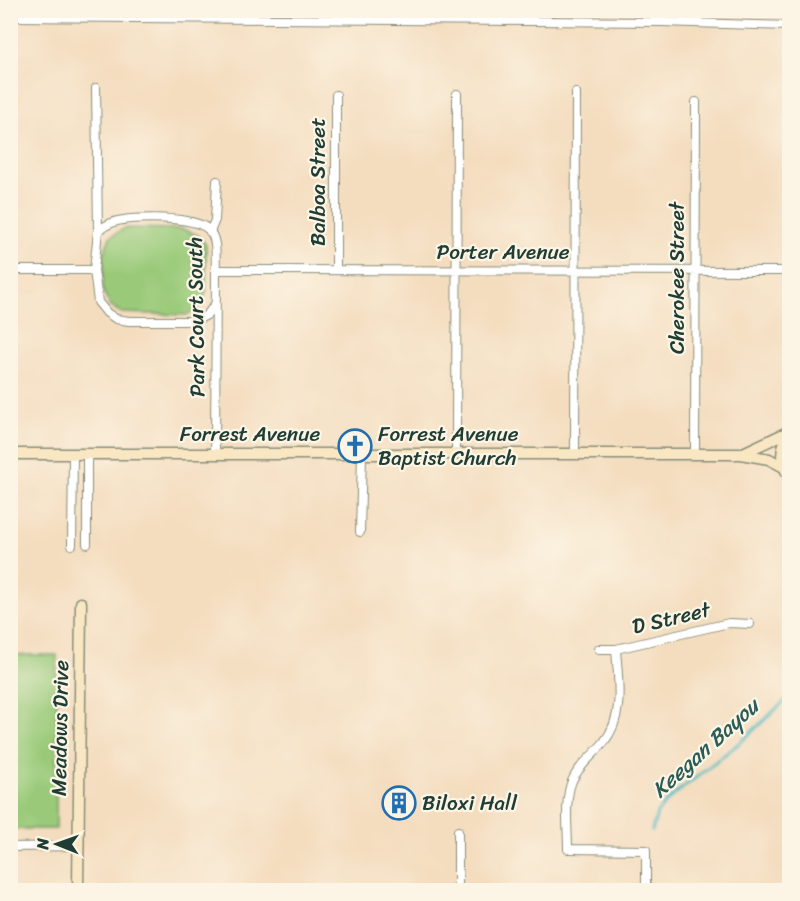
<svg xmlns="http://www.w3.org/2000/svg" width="800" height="901" font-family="Sriracha,sans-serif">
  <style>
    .green { fill: #9aca79; stroke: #5c8456; stroke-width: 1.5 }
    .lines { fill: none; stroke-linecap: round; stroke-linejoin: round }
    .stream { stroke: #4cbac3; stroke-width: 3 }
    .street-casing { stroke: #8a8d7a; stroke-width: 10 }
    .secondary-casing { stroke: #8a8d7a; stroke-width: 13 }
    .street { stroke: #fff; stroke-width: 8 }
    .secondary { stroke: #f9e7c3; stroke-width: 10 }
    .labels { text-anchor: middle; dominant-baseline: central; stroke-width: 4.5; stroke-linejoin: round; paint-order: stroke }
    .street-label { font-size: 21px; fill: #1f3d34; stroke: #fcf5e5 }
    .poi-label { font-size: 21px; fill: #1f3d34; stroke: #fcf5e5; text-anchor: start }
    .water-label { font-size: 22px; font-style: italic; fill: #2a5c58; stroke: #fcf5e5 }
  </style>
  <rect width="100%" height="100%" fill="#fcf5e5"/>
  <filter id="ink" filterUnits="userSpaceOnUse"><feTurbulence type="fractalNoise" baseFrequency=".0167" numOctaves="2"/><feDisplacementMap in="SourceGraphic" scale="12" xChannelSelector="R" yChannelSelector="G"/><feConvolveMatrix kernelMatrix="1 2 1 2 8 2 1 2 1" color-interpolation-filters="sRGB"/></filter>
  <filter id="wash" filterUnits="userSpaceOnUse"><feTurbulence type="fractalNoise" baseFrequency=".008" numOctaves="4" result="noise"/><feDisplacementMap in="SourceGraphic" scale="24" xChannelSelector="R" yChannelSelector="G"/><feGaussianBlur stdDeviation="1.35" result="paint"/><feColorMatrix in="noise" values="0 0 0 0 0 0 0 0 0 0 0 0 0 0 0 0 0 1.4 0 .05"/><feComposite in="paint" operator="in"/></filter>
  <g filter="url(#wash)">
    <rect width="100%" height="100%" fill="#f4ddbf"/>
    <path class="green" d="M125,228l57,1 16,6 8,10v46l-4,13 -15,11 -65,-2 -12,-7 -7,-15 1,-38 6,-16z
      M11,655h46l-1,174h-45z"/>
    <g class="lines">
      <path class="stream" d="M652,831l5,-18 13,-15 73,-58 47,-44"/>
    </g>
  </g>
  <g filter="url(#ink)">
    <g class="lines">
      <g class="street-casing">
        <path id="street" d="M660,10l2,12
          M10,17l652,5 128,4
          M96,88l2,143 -4,39 4,32 9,11 9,6 13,2h66l12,-6 8,-11
          M98,231c5,-4 10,-7 16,-9 18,-6 82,-6 95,8 9,10 6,27 7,40l-1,184
          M210,232l5,-12 2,-39
          M10,270h84
          M216,270l574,1
          M336,270v-175
          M456,454l1,-360
          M575,454l1,-361
          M695,454l1,-352
          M360,532l2,-79
          M87,544v-90
          M72,545l1,-91
          M599,649h17l113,-26 21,1
          M616,649c2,32 9,67 -12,93 -10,13 -26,24 -32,39 -8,20 -4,47 -4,68l78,1v40
          M10,847l68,-1
          M458,890v-59"/>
      </g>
      <g class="secondary-casing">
        <path id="secondary" d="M790,433c-10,14 -11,30 0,44
          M10,454h731l28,5 15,8
          M741,454l49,-23
          M78,890l3,-287"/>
      </g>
      <use href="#street" class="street"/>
      <use href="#secondary" class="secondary"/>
    </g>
  </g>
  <defs>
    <g id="church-ring" transform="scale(1.725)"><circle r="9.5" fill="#fcf5e5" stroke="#1f6fb2" stroke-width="1.5"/><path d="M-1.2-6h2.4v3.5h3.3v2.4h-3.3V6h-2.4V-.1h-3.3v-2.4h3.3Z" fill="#1f6fb2"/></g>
    <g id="building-ring" transform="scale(1.725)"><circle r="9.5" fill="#fcf5e5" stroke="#1f6fb2" stroke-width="1.5"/><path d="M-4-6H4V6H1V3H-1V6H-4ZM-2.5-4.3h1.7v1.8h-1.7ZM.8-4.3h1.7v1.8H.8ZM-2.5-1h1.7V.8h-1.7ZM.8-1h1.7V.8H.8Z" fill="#1f6fb2"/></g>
  </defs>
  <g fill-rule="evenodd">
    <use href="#church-ring" x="355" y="446"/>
    <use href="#building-ring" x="399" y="803"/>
  </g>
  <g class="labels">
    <g class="street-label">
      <text transform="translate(318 182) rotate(-90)">Balboa Street</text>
      <text x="503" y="252">Porter Avenue</text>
      <text transform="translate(677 278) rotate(-90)">Cherokee Street</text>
      <text transform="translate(196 317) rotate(-91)">Park Court South</text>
      <text x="250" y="434">Forrest Avenue</text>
      <text transform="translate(671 618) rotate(-13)">D Street</text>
      <text transform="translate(60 728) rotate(-89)">Meadows Drive</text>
    </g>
    <g class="poi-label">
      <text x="378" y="434">Forrest Avenue<tspan x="378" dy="24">Baptist Church</tspan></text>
      <text x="422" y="803">Biloxi Hall</text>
    </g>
    <g class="water-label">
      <text transform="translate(705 748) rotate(-42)">Keegan Bayou</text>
    </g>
  </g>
  <rect width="800" height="901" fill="none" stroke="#fcf5e5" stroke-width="36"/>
  <g transform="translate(57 844) rotate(271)" stroke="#fcf5e5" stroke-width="4.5" paint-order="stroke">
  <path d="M0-4.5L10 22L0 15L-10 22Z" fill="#1f3d34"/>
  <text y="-9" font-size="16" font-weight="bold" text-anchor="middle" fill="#1f3d34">N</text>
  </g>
</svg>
